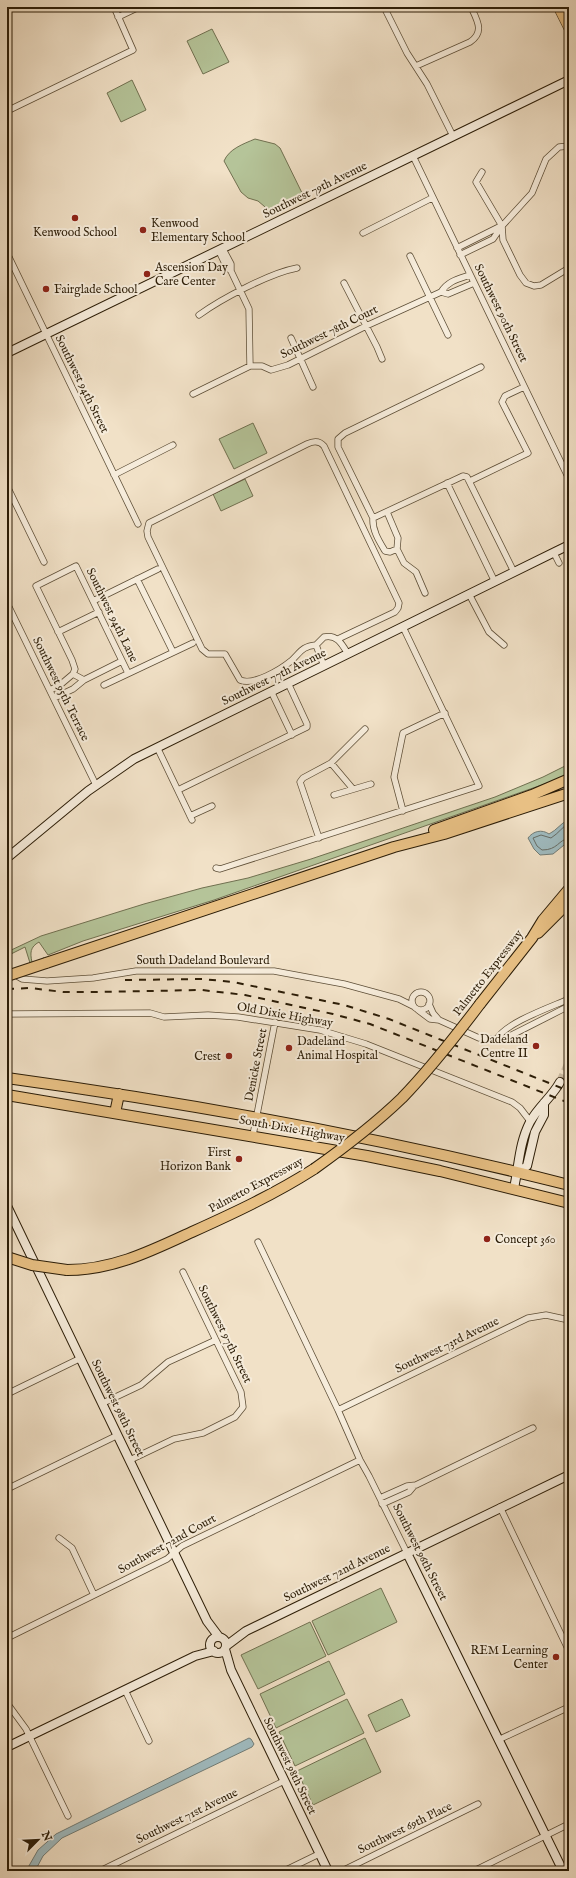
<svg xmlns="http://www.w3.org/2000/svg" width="576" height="1878" font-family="'IM FELL English',serif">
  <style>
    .green { fill: #b5c499; stroke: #707050 }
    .water { fill: #9fbbc0; stroke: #717c76 }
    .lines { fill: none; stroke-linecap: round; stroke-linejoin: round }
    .shore { stroke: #666c64; stroke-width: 1 }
    .secondary-tunnel { stroke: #cabaa1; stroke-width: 8; stroke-dasharray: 8 4; stroke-linecap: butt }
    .street-casing { stroke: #5d4e37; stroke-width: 7 }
    .secondary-casing { stroke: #2c1d07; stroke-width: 10 }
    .primary-casing { stroke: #2c1d07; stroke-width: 10 }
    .highway-casing { stroke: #2c1d07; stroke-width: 12 }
    .street { stroke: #f6ecdb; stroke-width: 5.5 }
    .secondary { stroke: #f6ecdb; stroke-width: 8 }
    .primary { stroke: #e8c084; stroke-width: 9 }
    .highway { stroke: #e8c084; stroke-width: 10 }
    .rail { stroke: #2c1d07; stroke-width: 2; stroke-dasharray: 7 7; stroke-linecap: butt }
    .highway-bridge-casing { stroke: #2c1d07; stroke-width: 12; stroke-linecap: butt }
    .highway-bridge { stroke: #e8c084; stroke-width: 10 }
    .poi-dot { fill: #8f2418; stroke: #f6ecdb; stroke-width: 1.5 }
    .labels { text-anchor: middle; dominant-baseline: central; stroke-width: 4; stroke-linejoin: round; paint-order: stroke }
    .street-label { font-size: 12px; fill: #2c1d07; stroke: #f6ecdb }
    .poi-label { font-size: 12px; fill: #2c1d07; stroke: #f6ecdb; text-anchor: start }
  </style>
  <rect width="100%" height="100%" fill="#f1e1c7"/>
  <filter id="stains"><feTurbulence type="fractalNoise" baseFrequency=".005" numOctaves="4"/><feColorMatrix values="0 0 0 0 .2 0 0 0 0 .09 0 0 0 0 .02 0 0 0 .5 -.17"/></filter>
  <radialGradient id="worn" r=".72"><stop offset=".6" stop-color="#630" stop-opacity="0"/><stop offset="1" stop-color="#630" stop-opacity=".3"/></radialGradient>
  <path class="green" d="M212,29l17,33 -26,12 -16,-33z
    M132,80l14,30 -25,12 -14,-29z
    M255,139l20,5 5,4 24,49 -33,15 -13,-11 -10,-3 -7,-6 -17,-31c5,-12 19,-17 31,-22z
    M253,423l14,30 -33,16 -15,-30z
    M245,479l8,17 -32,15 -8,-17z
    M569,764v10l-16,7 -339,119 -131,41 -35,14 -9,-13c-9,5 -9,11 -7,20l-2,1 -5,-16 -18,9v-4l34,-16 103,-32 58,-16 46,-10 63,-19 184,-62 48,-20z
    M381,1588l16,34 -69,33 -16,-34z
    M310,1622l16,34 -68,33 -17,-34z
    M329,1661l16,33 -69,34 -16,-34z
    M347,1699l17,34 -69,33 -16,-34z
    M402,1699l8,17 -34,16 -8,-17z
    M365,1738l16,34 -68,33 -16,-34z"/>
  <path class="water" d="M569,819v22l-16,13 -13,1 -6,-6 -6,-11c5,-7 14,-9 21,-4 8,-4 12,-11 20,-15z
    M249,1738l2,1 3,5 -2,3 -190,91 -19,18 -8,15h-9l12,-21 18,-16z"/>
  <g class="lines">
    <path class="shore" d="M569,823c-7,4 -10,10 -18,15l-10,-3 -8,3 4,8 5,4c16,0 16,-10 27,-12"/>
    <path class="secondary-tunnel" d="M560,1082l9,-20"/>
    <g class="street-casing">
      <path id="street" d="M384,7l23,46 20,31 26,52
        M118,17l21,-10
        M416,66l54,-24c15,-10 7,-22 1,-35
        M7,111l126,-61 -19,-43
        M413,156l156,323
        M482,172l-6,10 26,44 1,14 17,35 6,8 8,3 7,-1 28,-17
        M363,233l69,-35
        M457,248l44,-22
        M219,251l7,15 5,5v-7l-8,-15
        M7,253l131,271
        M460,255l33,-16 9,-13 30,-33 14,-34 13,-12 10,-1
        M410,256l38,79
        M231,271l18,38 1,57
        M344,283l33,64 5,12
        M441,292l7,2 26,-11
        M199,315c22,-16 71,-42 98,-47
        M291,338l22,49
        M481,367l-136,66 -7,6v8l35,71 90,-42 4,1 47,95
        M193,394l57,-28h12l9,4 17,-5 78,-39 75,-34c7,-11 17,-13 29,-17
        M114,475l59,-30
        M470,481l58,-28 -26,-51 3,-6 19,-9
        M447,483l48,99
        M7,486l37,76
        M373,518c-1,12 6,23 12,33l5,1 7,-3 1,-11 -11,-26
        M397,549l7,14 12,9 9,21
        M554,553l5,10
        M137,579l36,73
        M469,594l20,38 15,13
        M93,601l65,-32
        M7,603l89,182
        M58,632l41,-20
        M316,645c-14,1 -16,8 -25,16 -11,9 -38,25 -51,19l-15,-26h-17l-6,-5 -54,-112 -1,-6 2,-8 158,-79c6,-3 12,-4 17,2l75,157 -1,5 -3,4 -57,27
        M324,666l-8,-21 8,-8c13,-3 18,7 24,17
        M73,674l2,-5 -3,-9 -36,-74 40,-20 52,107
        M104,685l89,-42
        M50,690l10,-5 13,-11 11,6
        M271,691l21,44
        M54,698l19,-9 11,-9 38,-19
        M157,747l35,73
        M331,763l22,26
        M178,790l129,-63v-3l-19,-41
        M334,795l37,-11
        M403,811l-9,-34 9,-44 42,-20
        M190,816l22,-10
        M319,838l-19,-56 3,-4 28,-15 34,-34
        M216,868l4,1 259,-83 -76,-159
        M7,970l15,9 25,2 46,-3 43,-7h138l70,13 55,15 14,7
        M412 1001a9 9 0 1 1 18 0a9 9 0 1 1-18 0Z
        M429,1004l4,9 6,7
        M418,1010l12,9 9,1 40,18 23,2 67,-34
        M7,1014l143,-1 14,4 44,-2 30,2 82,13 46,14 146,58 8,6 10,13
        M497,1039c8,-16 54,-32 72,-40
        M253,1135l22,-113
        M258,1242l80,168 22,50 9,16 38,77
        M7,1394l74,-36
        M103,1403l38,-18 27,-23 48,-22
        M338,1410l190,-92 18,-3 23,5
        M130,1460l44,-21 29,-6 32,-16 8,-10 -2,-15 -58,-120
        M7,1489l111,-54
        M380,1498l27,-12 9,-1 117,-57
        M382,1504l27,-12 5,-6
        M500,1507l69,144
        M59,1538l13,10 22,47
        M7,1638l160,-79 15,-13 178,-86
        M125,1690l24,51
        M7,1703l19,26 42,87
        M498,1740l71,-33
        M100,1871l184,-90
        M284,1871l35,-17
        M342,1871l136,-67
        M474,1871l95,-47"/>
    </g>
    <g class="secondary-casing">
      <path id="secondary" d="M7,353l562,-273
        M7,858l81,-67 46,-32 435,-214
        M518,1172l9,-6 8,-34 9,-17v-12
        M514,1188c5,-22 5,-45 16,-66 8,-15 22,-25 30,-40
        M7,1206l200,415 12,16
        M407,1553l156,318
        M210 1645a8 8 0 1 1 16 0a8 8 0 1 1-16 0Z
        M226,1646l20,-15 323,-156
        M225,1649l6,21 97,201
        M7,1747l188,-91 19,-5"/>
    </g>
    <g class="primary-casing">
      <path id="primary" d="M558,7l11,22"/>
    </g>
    <g class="highway-casing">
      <path id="highway" d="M434,830l98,-35 37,-16
        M538,933l31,-31
        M46,963l348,-116 50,-13 125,-41
        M480,1004l52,-66 11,-18 26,-31
        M7,1078c189,26 377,60 562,107
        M7,1095l360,61 73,15 129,32
        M115,1113l4,-19
        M67,1270c46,0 84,-19 125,-38 42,-19 83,-38 122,-63"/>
    </g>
    <use href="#street" class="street"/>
    <use href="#secondary" class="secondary"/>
    <use href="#primary" class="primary"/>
    <use href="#highway" class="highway"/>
    <path class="rail" d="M125,980l77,-1 31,3 111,23 45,14 180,72
      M7,989l23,-1 33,4h30l109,-2 43,5 88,19 37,10 199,79"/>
    <g class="highway-bridge-casing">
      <path id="highway-bridge" d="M7,976l39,-13
        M314,1169c31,-22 61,-45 88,-71 28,-29 53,-61 78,-94
        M7,1257l25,8 35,5"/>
    </g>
    <use href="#highway-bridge" class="highway-bridge"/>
  </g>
  <g class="poi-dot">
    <circle cx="75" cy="218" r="4"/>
    <circle cx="143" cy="230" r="4"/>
    <circle cx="147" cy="274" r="4"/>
    <circle cx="46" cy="289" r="4"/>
    <circle cx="536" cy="1046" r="4"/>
    <circle cx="289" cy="1048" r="4"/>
    <circle cx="229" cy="1056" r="4"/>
    <circle cx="239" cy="1159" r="4"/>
    <circle cx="487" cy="1239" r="4"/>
    <circle cx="556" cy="1657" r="4"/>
  </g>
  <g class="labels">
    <g class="street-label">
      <text transform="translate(315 190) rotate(-26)">Southwest 79th Avenue</text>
      <text transform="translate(501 313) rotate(64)">Southwest 90th Street</text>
      <text transform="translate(329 332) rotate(-26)">Southwest 78th Court</text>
      <text transform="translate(82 384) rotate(64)">Southwest 94th Street</text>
      <text transform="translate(112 615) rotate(64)">Southwest 94th Lane</text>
      <text transform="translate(274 677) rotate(-26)">Southwest 77th Avenue</text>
      <text transform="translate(61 689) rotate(64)">Southwest 95th Terrace</text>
      <text x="203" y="960">South Dadeland Boulevard</text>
      <text transform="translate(488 973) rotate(-52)">Palmetto Expressway</text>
      <text transform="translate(285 1015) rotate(10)">Old Dixie Highway</text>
      <text transform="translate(256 1065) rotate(-79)">Denicke Street</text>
      <text transform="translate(292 1129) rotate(10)">South Dixie Highway</text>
      <text transform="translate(256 1185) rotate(-28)">Palmetto Expressway</text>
      <text transform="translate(225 1334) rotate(64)">Southwest 97th Street</text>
      <text transform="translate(447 1345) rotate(-26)">Southwest 73rd Avenue</text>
      <text transform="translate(118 1408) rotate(64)">Southwest 98th Street</text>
      <text transform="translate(167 1544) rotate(-29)">Southwest 72nd Court</text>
      <text transform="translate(420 1552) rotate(63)">Southwest 96th Street</text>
      <text transform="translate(337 1573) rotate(-26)">Southwest 72nd Avenue</text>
      <text transform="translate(290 1766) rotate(64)">Southwest 98th Street</text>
      <text transform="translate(187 1816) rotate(-26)">Southwest 71st Avenue</text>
      <text transform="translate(405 1828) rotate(-26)">Southwest 69th Place</text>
    </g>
    <g class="poi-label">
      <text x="151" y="223">Kenwood<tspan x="151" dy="14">Elementary School</tspan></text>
      <text x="75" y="232" text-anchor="middle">Kenwood School</text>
      <text x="155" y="267">Ascension Day<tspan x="155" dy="14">Care Center</tspan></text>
      <text x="54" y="289">Fairglade School</text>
      <text x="528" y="1039" text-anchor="end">Dadeland<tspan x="528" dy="14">Centre II</tspan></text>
      <text x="297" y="1041">Dadeland<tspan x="297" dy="14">Animal Hospital</tspan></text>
      <text x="221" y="1056" text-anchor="end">Crest</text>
      <text x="231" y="1152" text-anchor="end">First<tspan x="231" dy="14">Horizon Bank</tspan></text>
      <text x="495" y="1239">Concept 360</text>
      <text x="548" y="1650" text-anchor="end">REM Learning<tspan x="548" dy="14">Center</tspan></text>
    </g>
  </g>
  <rect width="576" height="1878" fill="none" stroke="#f1e1c7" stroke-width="24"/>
  <rect x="8" y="8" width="560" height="1862" fill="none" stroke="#2c1d07" stroke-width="2"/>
  <rect x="12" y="12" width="552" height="1854" fill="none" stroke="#2c1d07"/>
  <g transform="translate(38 1840) rotate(66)" stroke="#f6ecdb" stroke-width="3" paint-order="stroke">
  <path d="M0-3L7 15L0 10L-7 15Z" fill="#2c1d07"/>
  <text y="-6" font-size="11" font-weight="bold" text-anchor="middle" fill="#2c1d07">N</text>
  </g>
  <rect width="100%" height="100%" filter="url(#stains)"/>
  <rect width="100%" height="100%" fill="url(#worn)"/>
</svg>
